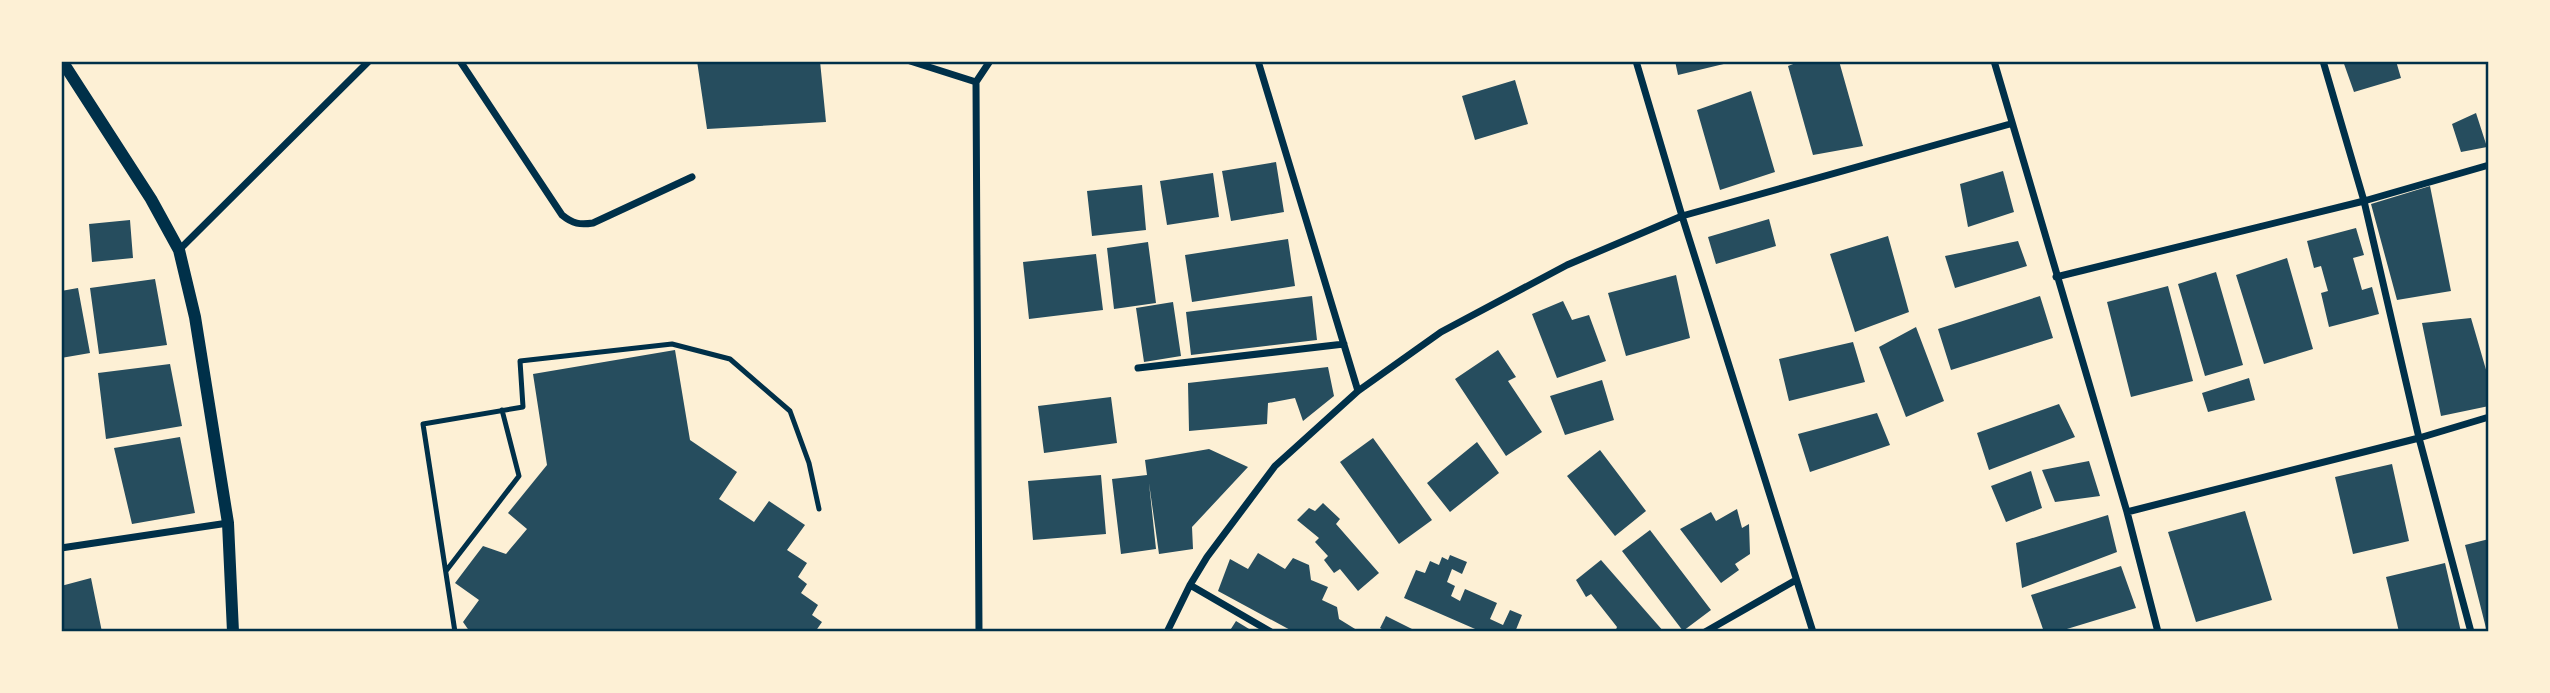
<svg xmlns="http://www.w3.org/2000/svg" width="2550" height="693" font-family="Raleway,sans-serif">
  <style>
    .building { fill: #264d5e }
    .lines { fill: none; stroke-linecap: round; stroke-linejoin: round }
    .service { stroke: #003049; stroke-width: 5 }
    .minor { stroke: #003049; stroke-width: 7 }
    .tertiary { stroke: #003049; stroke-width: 12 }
    .neatline { fill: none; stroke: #003049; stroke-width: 2.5 }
  </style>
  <rect width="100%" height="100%" fill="#fdf0d5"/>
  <path class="building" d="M697,61h123l6,61 -119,7z
    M1675,61h57v1l-54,13z
    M1801,61h38l24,85 -50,9 -25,-89z
    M2343,61h53l5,17 -47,14z
    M1515,80l13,44 -53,16 -13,-44z
    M1751,91l24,81 -55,18 -23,-80z
    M2476,113l11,34 -26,5 -9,-28z
    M1276,162l8,50 -53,9 -9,-50z
    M2003,171l11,41 -46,15 -8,-43z
    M1213,173l6,44 -52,8 -7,-44z
    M1142,185l4,45 -54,6 -5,-45z
    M2430,186l21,105 -54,9 -26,-96z
    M1769,219l7,27 -60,18 -8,-27z
    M130,220l3,38 -41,4 -3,-38z
    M2356,228l8,27 -11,3 9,32 10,-3 7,27 -50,13 -8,-34 7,-2 -7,-25 -7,2 -7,-27z
    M1888,236l21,76 -54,20 -25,-78z
    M1288,239l7,47 -103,16 -7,-47z
    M2018,241l9,25 -72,22 -10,-32z
    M1148,242l8,61 -42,6 -7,-61z
    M1096,254l7,56 -74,9 -6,-57z
    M2287,258l26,91 -49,15 -28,-89z
    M2216,272l27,93 -38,11 -27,-92z
    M1676,275l14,63 -64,18 -18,-63z
    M155,279l12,66 -68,9 -9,-66z
    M2168,286l25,95 -62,16 -24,-95z
    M78,288l12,65 -29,5v-67z
    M1312,296l5,44 -126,15 -5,-43z
    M2040,296l13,42 -102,32 -13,-41z
    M1563,301l9,19 17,-5 17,46 -49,17 -25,-64z
    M1173,302l8,54 -37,6 -8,-54z
    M2471,318l18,62v26l-48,10 -19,-93z
    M1916,327l28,74 -38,16 -27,-70z
    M1853,342l12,40 -76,19 -10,-42z
    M675,350l15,90 47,32 -18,27 35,23 15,-21 36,24 -18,25 20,13 -9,14 9,7 -6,9 17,12 -6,10 10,7 -7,10h-345l-7,-10 16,-22 -24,-17 28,-37 23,8 21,-25 -19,-16 39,-48 -14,-91z
    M1498,350l18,27 -8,4 34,51 -36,24 -51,-77z
    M170,364l12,62 -76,13 -8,-66z
    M1328,367l6,29 -31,25 -8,-23 -27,5 -1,21 -78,7 -1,-48z
    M2249,378l6,22 -47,12 -6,-19z
    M1602,380l12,40 -49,15 -15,-39z
    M1111,397l6,46 -73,10 -6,-47z
    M2059,404l16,33 -86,33 -12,-37z
    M1877,413l13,32 -80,27 -12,-38z
    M180,437l15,76 -63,11 -18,-76z
    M1373,438l59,82 -33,24 -59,-82z
    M1477,442l22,31 -49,39 -23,-29z
    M1209,449l39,18 -56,60 1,22 -34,5 -10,-71 7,66 -35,5 -9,-75 35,-4 -2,-15z
    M1600,450l46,61 -31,25 -48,-60z
    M2089,461l11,35 -45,6 -13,-32z
    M2392,464l17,77 -56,13 -18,-77z
    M2031,471l11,37 -36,14 -15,-36z
    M1101,475l5,59 -73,6 -5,-59z
    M1323,503l17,16 -4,5 43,49 -21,18 -18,-22 -6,4 -10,-13 4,-4 -13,-14 4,-4 -22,-18 12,-12 6,3z
    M1737,509l5,19 7,-4 1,30 -15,10 4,6 -18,13 -41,-54 31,-17 5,9z
    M2245,511l27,89 -76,22 -28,-90z
    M2108,515l9,37 -95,36 -6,-45z
    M1650,530l61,80 -28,21 -61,-80z
    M2489,539v93h-2l-22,-87z
    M1258,553l27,16 8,-11 16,7 2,15 17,7 -6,13 15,7 2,12 21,13h-66l-76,-41 12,-32 18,10z
    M1450,555l17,7 -5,12 -10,-5 -5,13 8,4 -4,10 9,5 5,-12 32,14 -7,16 13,6 7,-15 12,5 -7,17h-33l-78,-34 12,-28 9,3 5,-12 9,4 3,-8 6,3z
    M1601,560l63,72h-49l2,-5 -26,-33 -5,3 -10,-17z
    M2445,563l16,69h-62l-13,-55z
    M2121,566l15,42 -79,24h-13l-13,-37z
    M91,578l11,54h-41v-46z
    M1386,616l26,13 -1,3h-24l-7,-4z
    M1236,621l18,11h-25z"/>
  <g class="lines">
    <path class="service" d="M446,571l73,-95 -17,-66
      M455,632l-32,-208 100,-17 -3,-46 152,-17 58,15 60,52 19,52 10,46"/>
    <path class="minor" d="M460,61l102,154c11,9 18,10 31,8l99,-46
      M910,61l66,21
      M1258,61l100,330
      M1636,61l46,155 131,416
      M1994,61l133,451 31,120
      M2323,61l41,140 55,237 52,194
      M179,250l190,-189
      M2056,277l308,-76 125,-36
      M1138,368l206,-24
      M2127,512l292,-74 70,-21
      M61,548l167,-25
      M1190,585l81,47
      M979,632l-3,-550 14,-21
      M1167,632l23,-47 17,-28 68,-91 83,-75 83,-59 126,-67 115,-49 328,-92
      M1705,632l91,-52"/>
    <path class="tertiary" d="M62,61l89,138 28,51 16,67 33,206 5,109"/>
  </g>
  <rect width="2550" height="693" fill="none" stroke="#fdf0d5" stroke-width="126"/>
  <rect x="63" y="63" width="2424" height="567" class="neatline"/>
</svg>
